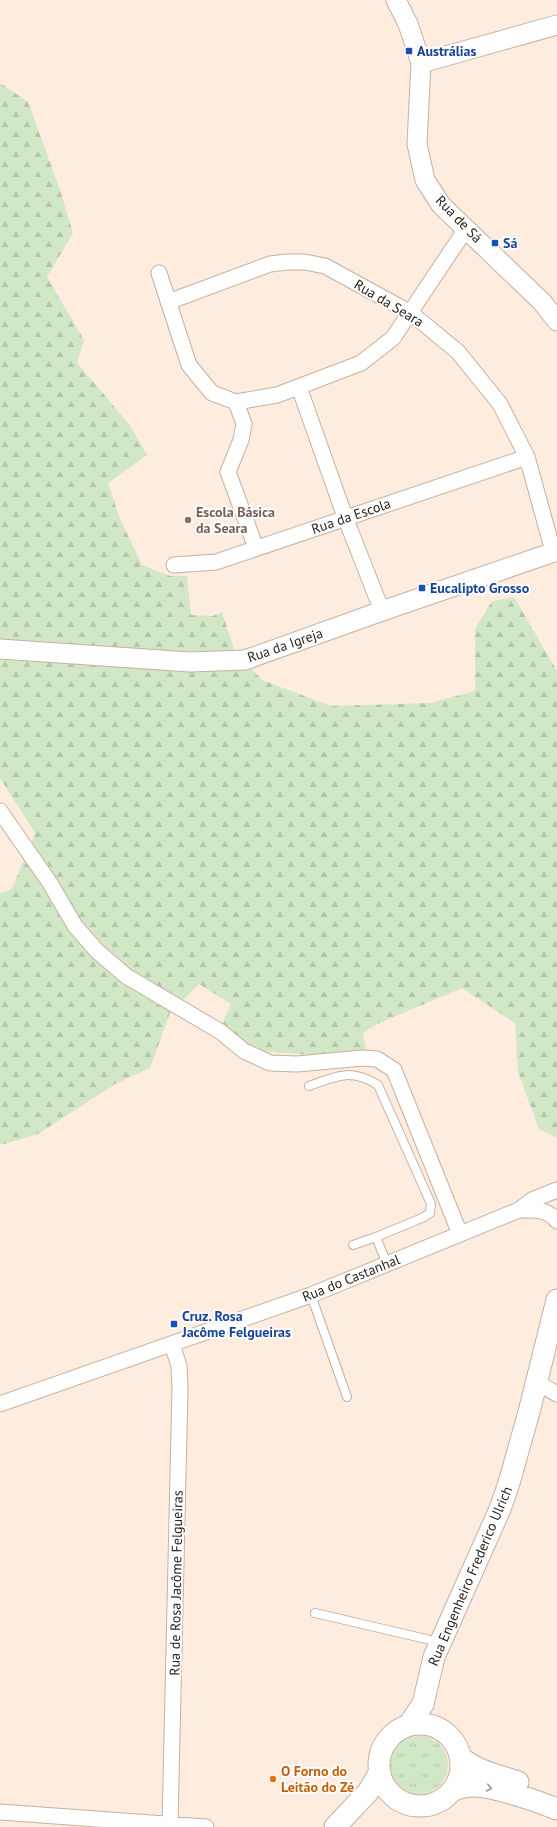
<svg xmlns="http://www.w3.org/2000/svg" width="557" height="1827" font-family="'PT Sans',sans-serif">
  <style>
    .grass { fill: url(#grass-tufts) }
    .forest { fill: url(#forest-firs) }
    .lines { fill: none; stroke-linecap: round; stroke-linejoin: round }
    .service-casing { stroke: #c6b0a1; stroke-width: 10 }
    .minor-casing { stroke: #c6b0a1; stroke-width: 17 }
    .tertiary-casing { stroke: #c6b0a1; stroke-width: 21 }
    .secondary-casing { stroke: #c6b0a1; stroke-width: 23 }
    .service { stroke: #fff; stroke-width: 8 }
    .minor { stroke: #fff; stroke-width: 15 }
    .tertiary { stroke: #fff; stroke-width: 19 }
    .secondary { stroke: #fff; stroke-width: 21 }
    .oneway { stroke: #a09c99 }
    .transit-dot { fill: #1a4fb4; stroke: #fff; stroke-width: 1.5 }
    .education-dot { fill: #8d6e63; stroke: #fff; stroke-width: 1.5 }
    .food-dot { fill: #e8710a; stroke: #fff; stroke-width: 1.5 }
    .labels { text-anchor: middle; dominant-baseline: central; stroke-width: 4; stroke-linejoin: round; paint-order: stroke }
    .transit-label { font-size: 14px; font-weight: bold; fill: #164399; stroke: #fff; text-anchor: start }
    .street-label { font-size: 14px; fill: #2b231d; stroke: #fff }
    .education-label { font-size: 14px; font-weight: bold; fill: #785e54; stroke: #fff; text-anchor: start }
    .food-label { font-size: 14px; font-weight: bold; fill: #c56008; stroke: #fff; text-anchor: start }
  </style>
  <defs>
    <pattern id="grass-tufts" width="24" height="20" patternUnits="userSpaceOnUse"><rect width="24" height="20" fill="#d2e7c5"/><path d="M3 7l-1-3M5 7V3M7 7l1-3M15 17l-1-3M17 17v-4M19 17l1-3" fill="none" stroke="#b4c6a9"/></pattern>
    <pattern id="forest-firs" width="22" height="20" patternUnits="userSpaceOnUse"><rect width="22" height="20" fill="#d2e7c5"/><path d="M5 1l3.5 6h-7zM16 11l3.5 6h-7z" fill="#b4c6a9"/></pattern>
  </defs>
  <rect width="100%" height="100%" fill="#feecdf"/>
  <path class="grass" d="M390 1765a29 29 0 1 1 58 0a29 29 0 1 1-58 0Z"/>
  <path class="forest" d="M0,83l28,19 32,88 13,43 -26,44 37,63 -7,23 52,61 18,31 -39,28 12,36 22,46 28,11h17l4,39 22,1 9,-4 12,37 -7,7 -227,-16z
    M514,597l43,74v467l-18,-9 -21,-57 -3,-49 -53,-35 -85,36 -14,9 3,17 -42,6 -65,-5 -37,-27 9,-20 -32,-20 -29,29 -20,55 -35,16 -77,50 -38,11v-252l12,-4 23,-56 -35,-55v-119l176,12 73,-5 13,14 69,26 99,-3 45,-12v-62l17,-28z"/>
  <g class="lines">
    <g class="service-casing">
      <path id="service" d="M309,1086c27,-10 42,-18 69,-1l50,112 3,7 -1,9 -8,5 -46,19 11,27
        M353,1245l23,-8
        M311,1295l36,102
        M315,1613l124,29"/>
    </g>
    <g class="minor-casing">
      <path id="minor" d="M159,273l30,92 23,28 24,9 8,22 -3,16 -13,32 28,76
        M168,302l102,-38 17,-2h18l20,4 86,47 47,39 42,52 27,53 26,94
        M299,387l46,130 37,94
        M236,402l41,-7 84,-32 32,-25 73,-109
        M174,565l42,-3 311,-105
        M0,811l50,72 25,43 22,25 29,25 95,56 23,19 26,12 27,1 66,-6 14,1 17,11 66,164
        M519,1210c15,0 28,-2 38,11
        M536,1382l21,12
        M0,1404l311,-109 208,-85 13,-10 25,-10
        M0,1812l206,15
        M170,1824l10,-436 -1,-22 -7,-22"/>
    </g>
    <g class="tertiary-casing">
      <path id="tertiary" d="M396,0l12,24 13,39 -4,81 8,36 16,25 101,97 15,19
        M421,63l136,-38
        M0,649l190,13 55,-2 137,-49 175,-60"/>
    </g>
    <g class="secondary-casing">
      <path id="secondary" d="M379 1765a41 41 0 1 1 82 0a41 41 0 1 1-82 0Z
        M408,1726l15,-22 11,-47 66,-148 9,-26 20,-71 28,-112
        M460,1757c17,14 37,18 58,25
        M452,1791c6,-3 13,-5 21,-5 21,0 64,15 84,23
        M335,1827l33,-35 12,-20"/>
    </g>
    <use href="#service" class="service"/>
    <use href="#minor" class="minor"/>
    <use href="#tertiary" class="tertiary"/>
    <use href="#secondary" class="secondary"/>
  </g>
  <defs><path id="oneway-chevron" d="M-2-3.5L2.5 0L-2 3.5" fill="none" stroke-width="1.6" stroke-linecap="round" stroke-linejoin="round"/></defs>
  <use class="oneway" href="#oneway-chevron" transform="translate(489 1788) rotate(12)"/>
  <g class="transit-dot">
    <rect x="405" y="47" width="8" height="8" rx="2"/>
    <rect x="491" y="239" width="8" height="8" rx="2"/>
    <rect x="418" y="584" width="8" height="8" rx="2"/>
    <rect x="170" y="1320" width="8" height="8" rx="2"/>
  </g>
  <circle class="education-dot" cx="188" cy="520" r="4"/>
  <circle class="food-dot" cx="273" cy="1779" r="4"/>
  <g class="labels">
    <g class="transit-label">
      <text x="417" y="51">Austrálias</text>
      <text x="503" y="243">Sá</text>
      <text x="430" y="588">Eucalipto Grosso</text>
      <text x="182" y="1316">Cruz. Rosa<tspan x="182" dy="16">Jacôme Felgueiras</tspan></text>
    </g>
    <g class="street-label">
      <text transform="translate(459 219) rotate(46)">Rua de Sá</text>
      <text transform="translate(389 303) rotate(31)">Rua da Seara</text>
      <text transform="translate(351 516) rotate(-19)">Rua da Escola</text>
      <text transform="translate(285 645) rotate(-19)">Rua da Igreja</text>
      <text transform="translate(351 1278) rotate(-22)">Rua do Castanhal</text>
      <text transform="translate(470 1576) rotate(-67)">Rua Engenheiro Frederico Ulrich</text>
      <text transform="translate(176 1583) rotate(-89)">Rua de Rosa Jacôme Felgueiras</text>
    </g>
    <g class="education-label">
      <text x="196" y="512">Escola Básica<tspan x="196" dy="16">da Seara</tspan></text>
    </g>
    <g class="food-label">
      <text x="281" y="1771">O Forno do<tspan x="281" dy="16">Leitão do Zé</tspan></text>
    </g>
  </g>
</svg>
